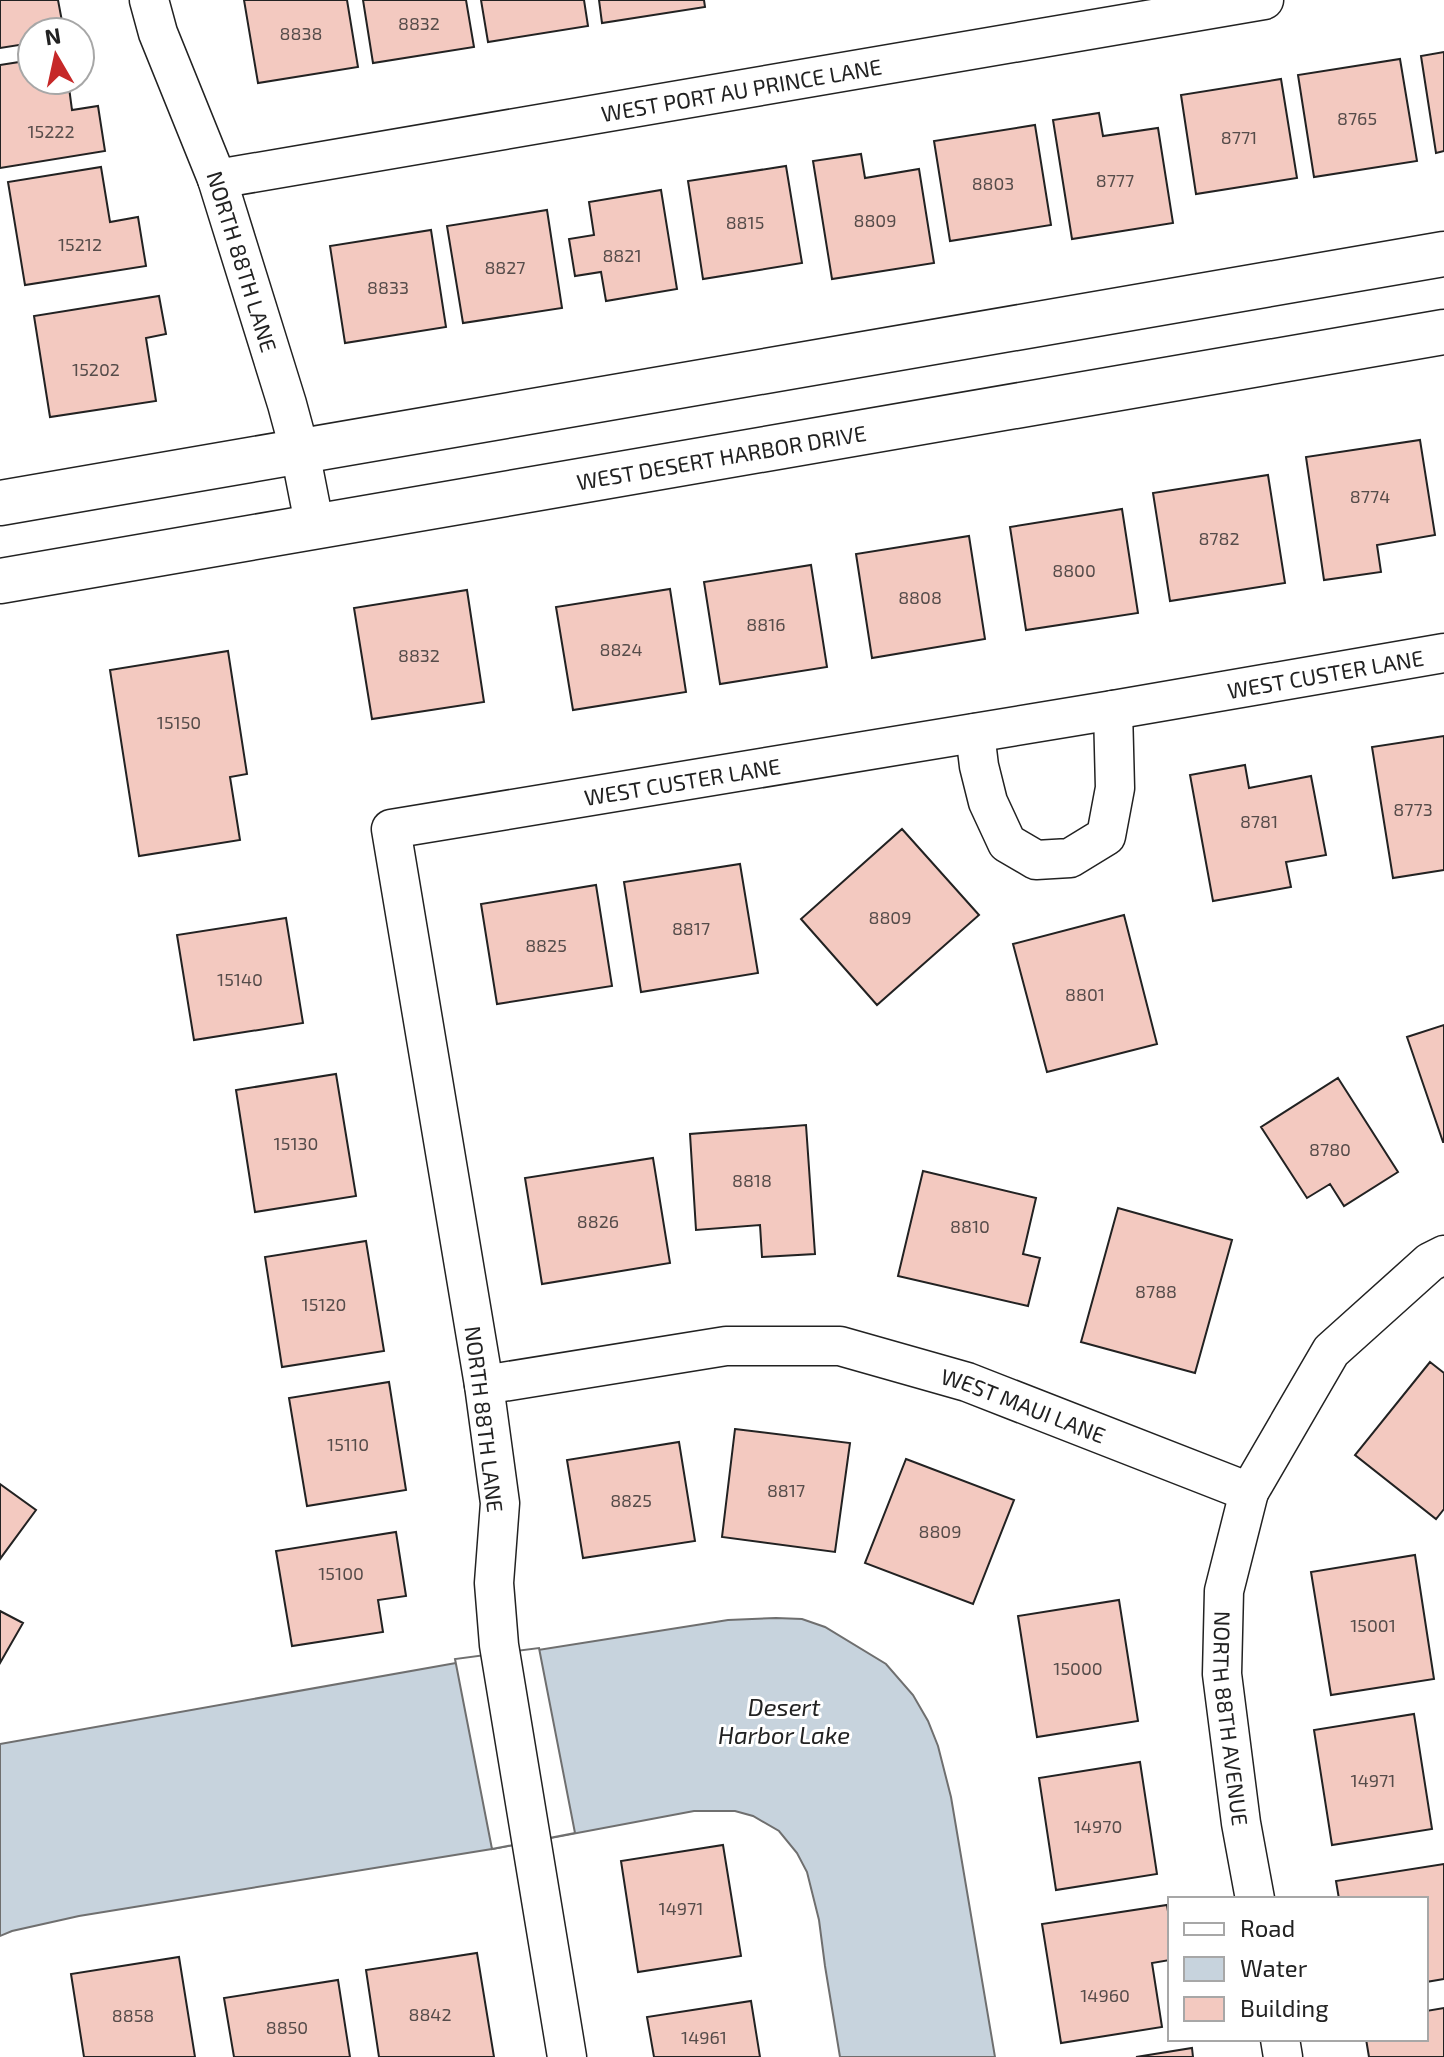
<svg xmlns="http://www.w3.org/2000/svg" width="1444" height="2057" font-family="'Exo 2',sans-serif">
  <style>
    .water { fill: #c7d3dd; stroke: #6f6f6f; stroke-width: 2 }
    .pier { fill: #fff; stroke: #6f6f6f; stroke-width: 2 }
    .building { fill: #f3c9c0; stroke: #222; stroke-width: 2 }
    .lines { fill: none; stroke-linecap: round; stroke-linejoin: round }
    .street-casing { stroke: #222; stroke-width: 41 }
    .secondary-casing { stroke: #222; stroke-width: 47 }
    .street { stroke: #fff; stroke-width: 38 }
    .secondary { stroke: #fff; stroke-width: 44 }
    .labels { text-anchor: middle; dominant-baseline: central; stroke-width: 6; stroke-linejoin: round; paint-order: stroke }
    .number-label { font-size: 18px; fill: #564c4a }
    .street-label { font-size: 22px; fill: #222; stroke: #fff }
    .water-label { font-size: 24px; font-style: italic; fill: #222; stroke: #fff }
  </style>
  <rect width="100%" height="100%" fill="#fff"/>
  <path class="water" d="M776,1618l26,1 23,8 61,37 27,31 15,26 10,25 13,51 44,260h-155l-15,-91 -6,-46 -12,-48 -10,-19 -18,-22 -26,-15 -18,-5h-41l-202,38 -413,67 -67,15 -12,5v-192l456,-81 272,-43z"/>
  <path class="pier" d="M539,1648l36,185 -83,16 -37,-190z"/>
  <path class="building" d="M0,0h58l6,32h-32v11l-32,5z
    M244,0h103l11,67 -100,16z
    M363,0h103l8,47 -101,16z
    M481,0h103l4,26 -100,16z
    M599,0h105l1,7 -103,16z
    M1444,52v99l-8,2 -15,-97z
    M1400,59l17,102 -103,16 -16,-102z
    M32,60v20h36l4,30 26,-4 7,45 -105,17v-103z
    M1281,79l16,99 -101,16 -15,-99z
    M1099,113l4,23 55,-8 15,95 -101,16 -19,-119z
    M1035,125l16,100 -101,16 -16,-100z
    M861,154l4,24 54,-9 15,94 -102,16 -19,-118z
    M786,166l16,97 -99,16 -15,-98z
    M101,167l9,55 28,-5 8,49 -121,19 -17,-103z
    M661,190l16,99 -71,12 -5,-29 -26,4 -6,-37 25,-4 -5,-33z
    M547,210l15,98 -99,15 -16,-97z
    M431,230l15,97 -101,16 -15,-97z
    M159,296l7,38 -20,4 10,63 -106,16 -16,-101z
    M1420,440l15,95 -58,10 4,27 -57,8 -18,-123z
    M1268,475l17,108 -115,18 -17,-108z
    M1122,509l16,104 -112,17 -16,-103z
    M969,536l16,103 -113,19 -16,-104z
    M811,565l16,102 -107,17 -16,-102z
    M670,589l16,103 -113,18 -17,-103z
    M467,590l17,112 -112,17 -18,-111z
    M228,651l19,123 -17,3 10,63 -101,16 -29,-186z
    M1444,736v134l-51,8 -21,-131z
    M1245,765l4,23 62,-12 15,79 -40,7 5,25 -78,14 -23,-126z
    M902,829l77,86 -102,90 -76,-86z
    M740,864l18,109 -117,19 -17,-110z
    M596,885l16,101 -115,18 -16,-100z
    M1124,915l33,129 -110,28 -34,-128z
    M286,918l17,105 -109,17 -17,-105z
    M1444,1025v117h-1l-36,-105z
    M336,1074l20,122 -101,16 -19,-122z
    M1338,1078l60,94 -54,34 -14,-22 -23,14 -46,-71z
    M806,1125l9,129 -53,3 -2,-32 -64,5 -6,-96z
    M653,1158l17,105 -128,21 -17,-106z
    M923,1171l113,27 -13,56 17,4 -12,48 -130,-30z
    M1118,1208l114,32 -37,133 -114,-31z
    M366,1241l18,110 -102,16 -17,-110z
    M1430,1362l14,11v136l-8,10 -81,-64z
    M389,1382l17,108 -99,16 -18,-108z
    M735,1429l115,14 -15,109 -113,-15z
    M679,1442l16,99 -112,17 -16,-98z
    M906,1459l108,41 -41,104 -108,-41z
    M0,1484l36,26 -36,49z
    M396,1532l10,64 -28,4 5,32 -91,14 -16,-95z
    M1415,1555l19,124 -103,16 -20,-123z
    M1119,1600l19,121 -101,16 -19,-121z
    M0,1611l23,12 -23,40z
    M1414,1714l18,115 -100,16 -18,-115z
    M1140,1762l17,112 -101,16 -17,-112z
    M723,1845l18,111 -103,16 -17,-111z
    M1444,1864v115l-18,3v-83h-87l-3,-18z
    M1167,1905l3,19v36l-18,3 10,64 -101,16 -19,-119z
    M477,1953l17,104h-115l-13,-87z
    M179,1957l16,100h-111l-13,-83z
    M338,1980l12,77h-116l-10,-59z
    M751,2001l9,56h-106l-7,-40z
    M1444,2008v49h-75l-3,-18h60v-28z
    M1192,2048l1,9h-57z"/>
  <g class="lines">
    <g class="street-casing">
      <g id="street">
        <path id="s1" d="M149,0l9,33 59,146 70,225 13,48 15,76"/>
        <path id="s2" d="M217,179l1047,-179"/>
        <path d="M975,733l4,33 9,36 19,41 29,17 34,-2 36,-22 9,-48 -2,-78"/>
        <path id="s3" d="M484,1385l242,-39h114l127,36 282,110 82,-141 99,-89 14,-7"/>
        <path id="s4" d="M1249,1492l-25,99 -2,83 19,149 14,76"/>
        <path d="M1280,2039l3,18"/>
        <path id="s5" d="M567,2057l-68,-412 -5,-62 6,-80 -16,-118 -93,-556 722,-119 331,-57"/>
      </g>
    </g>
    <g class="secondary-casing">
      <g id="secondary">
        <path d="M0,503l1444,-249"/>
        <path id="s6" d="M0,581l1444,-249"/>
      </g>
    </g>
    <use href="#street" class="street"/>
    <use href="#secondary" class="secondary"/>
  </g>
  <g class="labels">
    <g class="number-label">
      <text x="419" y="23">8832</text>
      <text x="301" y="33">8838</text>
      <text x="1357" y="118">8765</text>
      <text x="51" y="131">15222</text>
      <text x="1239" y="137">8771</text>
      <text x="1115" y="180">8777</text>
      <text x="993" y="183">8803</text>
      <text x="875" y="220">8809</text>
      <text x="745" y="222">8815</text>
      <text x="80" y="244">15212</text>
      <text x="622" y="255">8821</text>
      <text x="505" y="267">8827</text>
      <text x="388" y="287">8833</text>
      <text x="96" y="369">15202</text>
      <text x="1370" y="496">8774</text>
      <text x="1219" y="538">8782</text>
      <text x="1074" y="570">8800</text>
      <text x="920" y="597">8808</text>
      <text x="766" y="624">8816</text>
      <text x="621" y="649">8824</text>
      <text x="419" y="655">8832</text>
      <text x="179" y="722">15150</text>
      <text x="1413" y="809">8773</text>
      <text x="1259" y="821">8781</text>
      <text x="890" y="917">8809</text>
      <text x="691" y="928">8817</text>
      <text x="546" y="945">8825</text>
      <text x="240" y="979">15140</text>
      <text x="1085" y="994">8801</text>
      <text x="296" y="1143">15130</text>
      <text x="1330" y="1149">8780</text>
      <text x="752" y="1180">8818</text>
      <text x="598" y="1221">8826</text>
      <text x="970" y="1226">8810</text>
      <text x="1156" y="1291">8788</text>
      <text x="324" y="1304">15120</text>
      <text x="348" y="1444">15110</text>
      <text x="786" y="1490">8817</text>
      <text x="631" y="1500">8825</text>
      <text x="940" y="1531">8809</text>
      <text x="341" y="1573">15100</text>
      <text x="1373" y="1625">15001</text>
      <text x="1078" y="1668">15000</text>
      <text x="1373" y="1780">14971</text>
      <text x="1098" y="1826">14970</text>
      <text x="681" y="1908">14971</text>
      <text x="1105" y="1995">14960</text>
      <text x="430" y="2014">8842</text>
      <text x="133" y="2015">8858</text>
      <text x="287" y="2027">8850</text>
      <text x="704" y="2037">14961</text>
    </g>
    <g class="street-label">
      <text stroke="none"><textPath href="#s2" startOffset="532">WEST PORT AU PRINCE LANE</textPath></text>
      <text stroke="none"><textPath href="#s1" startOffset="278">NORTH 88TH LANE</textPath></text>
      <text stroke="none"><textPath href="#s6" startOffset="732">WEST DESERT HARBOR DRIVE</textPath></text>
      <text stroke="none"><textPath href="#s5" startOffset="2190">WEST CUSTER LANE</textPath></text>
      <text stroke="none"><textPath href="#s5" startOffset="1538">WEST CUSTER LANE</textPath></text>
      <text stroke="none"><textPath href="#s3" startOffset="552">WEST MAUI LANE</textPath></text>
      <text transform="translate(485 1419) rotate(83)">NORTH 88TH LANE</text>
      <text stroke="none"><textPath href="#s4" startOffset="230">NORTH 88TH AVENUE</textPath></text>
    </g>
    <g class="water-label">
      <text x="784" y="1706">Desert<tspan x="784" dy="28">Harbor Lake</tspan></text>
    </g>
  </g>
  <rect x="1168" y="1897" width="260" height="144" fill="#ffffff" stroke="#a7a7a7" stroke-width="2"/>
  <rect x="1184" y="1923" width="40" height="12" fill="#ffffff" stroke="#a7a7a7" stroke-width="2"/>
  <text x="1240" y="1937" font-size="24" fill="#222222">Road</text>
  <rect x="1184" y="1957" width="40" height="24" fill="#c7d3dd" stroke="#a7a7a7" stroke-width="2"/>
  <text x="1240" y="1977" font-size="24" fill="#222222">Water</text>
  <rect x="1184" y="1997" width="40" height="24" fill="#f3c9c0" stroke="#a7a7a7" stroke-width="2"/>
  <text x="1240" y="2017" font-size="24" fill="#222222">Building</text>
  <g transform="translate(56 56) rotate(351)"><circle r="38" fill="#ffffff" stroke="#a7a7a7" stroke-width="2"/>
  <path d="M0-6L14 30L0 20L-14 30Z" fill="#c62828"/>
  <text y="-12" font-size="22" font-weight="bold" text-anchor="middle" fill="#222222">N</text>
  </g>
</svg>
